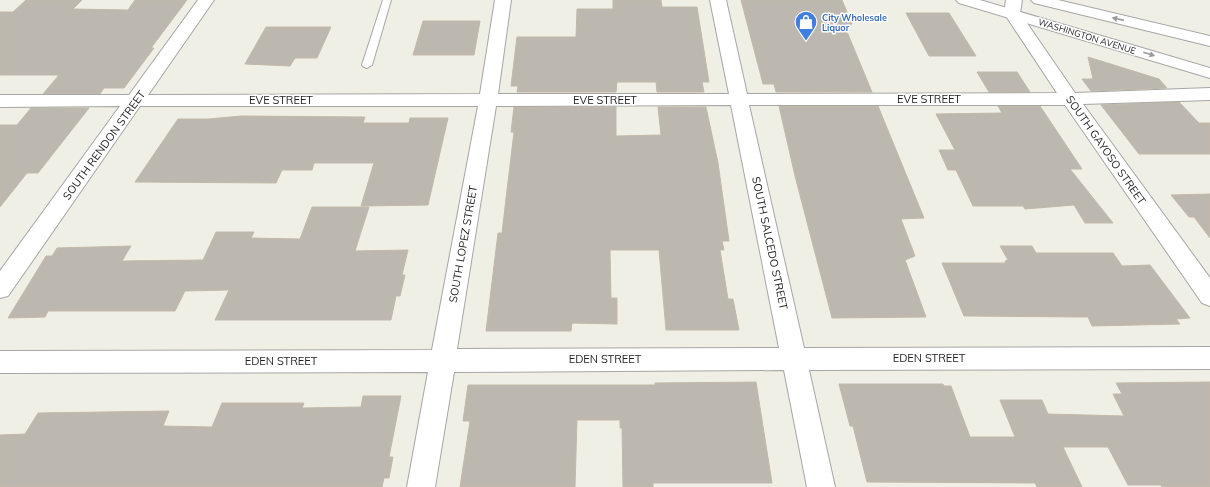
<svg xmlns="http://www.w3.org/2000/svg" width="1210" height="487" font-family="Mulish,sans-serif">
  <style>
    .building { fill: #bdb8af; stroke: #c2b9a8 }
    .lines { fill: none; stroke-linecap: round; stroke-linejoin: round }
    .service-casing { stroke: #a6a6a6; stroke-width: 2 }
    .minor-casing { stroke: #a6a6a6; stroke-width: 2 }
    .tertiary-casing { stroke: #a6a6a6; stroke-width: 2 }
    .service { fill: #fff; fill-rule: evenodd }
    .minor { fill: #fff; fill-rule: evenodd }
    .tertiary { fill: #fff; fill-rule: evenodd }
    .oneway { fill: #9a9a9a }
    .labels { text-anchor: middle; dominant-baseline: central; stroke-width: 3; stroke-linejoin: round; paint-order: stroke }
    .far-shop-label { font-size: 9px; font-weight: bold; fill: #366cbe; stroke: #fff; text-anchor: start }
    .far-street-label { font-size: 9px; fill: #1f1f1f; stroke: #fff }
    .street-label { font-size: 11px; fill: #1f1f1f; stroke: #fff }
  </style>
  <rect width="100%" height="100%" fill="#f0efe6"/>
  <path class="building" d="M26,0h56l-9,9 55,1 7,-10h52l-36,48h3l-30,40h-20l-4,6h-57l16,-19h-59v-63h13z
    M613,0h48l1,7h35l12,75h-7l2,10h-47l-1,-10h-39l-1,10h-99l1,-6h-7l6,-49h59l1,-28h36z
    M741,0h101l10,24 -7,3 27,65h-96l-2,-8h-11z
    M906,13h43l27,43h-47z
    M423,21h57l-6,34h-61z
    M266,27h65l-14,31h-22l-5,8 -45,-2z
    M1088,57l71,22 8,9 -76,3 -9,-12h11z
    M977,72h40l13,20h-41z
    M1179,102l20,21h11v31h-71l-38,-49z
    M779,106h99l46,112 -23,1 14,37 -10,4 21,57 -94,1 -37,-142z
    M998,106h42l42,63h-12l43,54h-28l-11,-18 -49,4 -2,-3h-50l-17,-36h-8l-9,-20h16l-19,-36 66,-1z
    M514,107h102v29l45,-1 -3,-28h48l12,56 11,78h-7l2,9h-4l8,49h5l6,31h-73l-7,-80h-49l1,48h6v26l-45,-1 -1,8h-85l12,-98h4l5,-43 7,-58h-3z
    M31,108h58l-51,65h-11l-27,34v-82h17z
    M241,116l124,1 -2,6h46l1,-5h38l-20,87 -67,1 13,-43h-60l-2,7h-30l-6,13 -141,-1 43,-63h30z
    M1210,194v44l-16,-21h-5l-18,-22z
    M312,207h57l-14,44 53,-1 -6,25h3l-5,21h-4l-5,24h-176l14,-30 -44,1 -10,20h-127l-3,6 -37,1 38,-62h6l5,-8 74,-2 -9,15 81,-1 13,-28h38l-3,6 49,1z
    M1000,246h32l4,7h77l9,13 28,-1 40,53 -14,1 4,5 -88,2 -4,-9h-10l-114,-1 -22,-53h64l-1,-2 3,-1z
    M756,382l16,101h-119v4h-30l-1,-59h-2v-8h-43l-2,67h-115l10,-66h-7l5,-36h187v-2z
    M1210,382v105h-48l-1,-2h-33l-20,-38h-45l19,40h-45l-2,-4 -168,-1 -14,-56h-3l-11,-42h104l1,2h7l19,51h45l-15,-37h42l6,14 76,2 -11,-22h9l-6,-11z
    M363,396h38l-12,61h4l-4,21h-5l-2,9h-382v-52l25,-1 13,-21 131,-2 -6,15 49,1 10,-24h82l-2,5 59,-1z"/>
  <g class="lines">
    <g class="service-casing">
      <path id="service" d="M383,0h8l-19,65 -5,3 -3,-1 -2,-2z"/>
    </g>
    <g class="minor-casing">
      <path id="minor" d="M198,0h16l-66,95 332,-1 15,-94h16l-13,94h231l-19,-94h16l21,94 310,-1 -53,-80 2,-13h16l-2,13 55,80 135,-5v12l-127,4 127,174v28l-8,-3 -137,-198h-316l55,243 406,-1v22l-401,1 26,117h-28l-23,-117 -330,2 -19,115h-28l21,-115 -428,1v-22l432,-1 46,-244h-338l-132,190 -8,2v-27l120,-165 -120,1v-12h129zM731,105l48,243 -322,1 39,-243z"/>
    </g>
    <g class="tertiary-casing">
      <path id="tertiary" d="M956,0h24l230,68v10l-251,-75z
        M1031,0h27l152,36v10l-176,-43z"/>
    </g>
    <use href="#service" class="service"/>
    <use href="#minor" class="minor"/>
    <use href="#tertiary" class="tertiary"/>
  </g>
  <defs><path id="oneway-solid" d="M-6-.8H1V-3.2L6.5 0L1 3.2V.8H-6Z"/></defs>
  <g class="oneway">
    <use href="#oneway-solid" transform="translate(1118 19) rotate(-167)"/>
    <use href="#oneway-solid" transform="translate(1149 54) rotate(17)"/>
  </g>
  <defs>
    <g id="shop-pin" transform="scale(1.15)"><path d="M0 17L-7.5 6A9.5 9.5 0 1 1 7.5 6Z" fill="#3f7fe0" stroke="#fff"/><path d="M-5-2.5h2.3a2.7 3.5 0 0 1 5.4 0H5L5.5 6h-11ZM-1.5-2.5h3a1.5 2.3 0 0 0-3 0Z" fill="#fff"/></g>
  </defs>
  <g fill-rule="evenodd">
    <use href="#shop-pin" x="806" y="22"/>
  </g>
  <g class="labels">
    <g class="far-shop-label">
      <text x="822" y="17">City Wholesale<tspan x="822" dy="10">Liquor</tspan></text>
    </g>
    <g class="far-street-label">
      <text transform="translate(1087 36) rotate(17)">WASHINGTON AVENUE</text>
    </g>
    <g class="street-label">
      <text x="929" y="99">EVE STREET</text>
      <text x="281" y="100">EVE STREET</text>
      <text x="605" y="100">EVE STREET</text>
      <text transform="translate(104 145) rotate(-54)">SOUTH RENDON STREET</text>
      <text transform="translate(1106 150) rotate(55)">SOUTH GAYOSO STREET</text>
      <text transform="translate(770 243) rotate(78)">SOUTH SALCEDO STREET</text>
      <text transform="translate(463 244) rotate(-80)">SOUTH LOPEZ STREET</text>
      <text x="929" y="358">EDEN STREET</text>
      <text x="605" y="359">EDEN STREET</text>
      <text x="281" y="361">EDEN STREET</text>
    </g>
  </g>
</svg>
